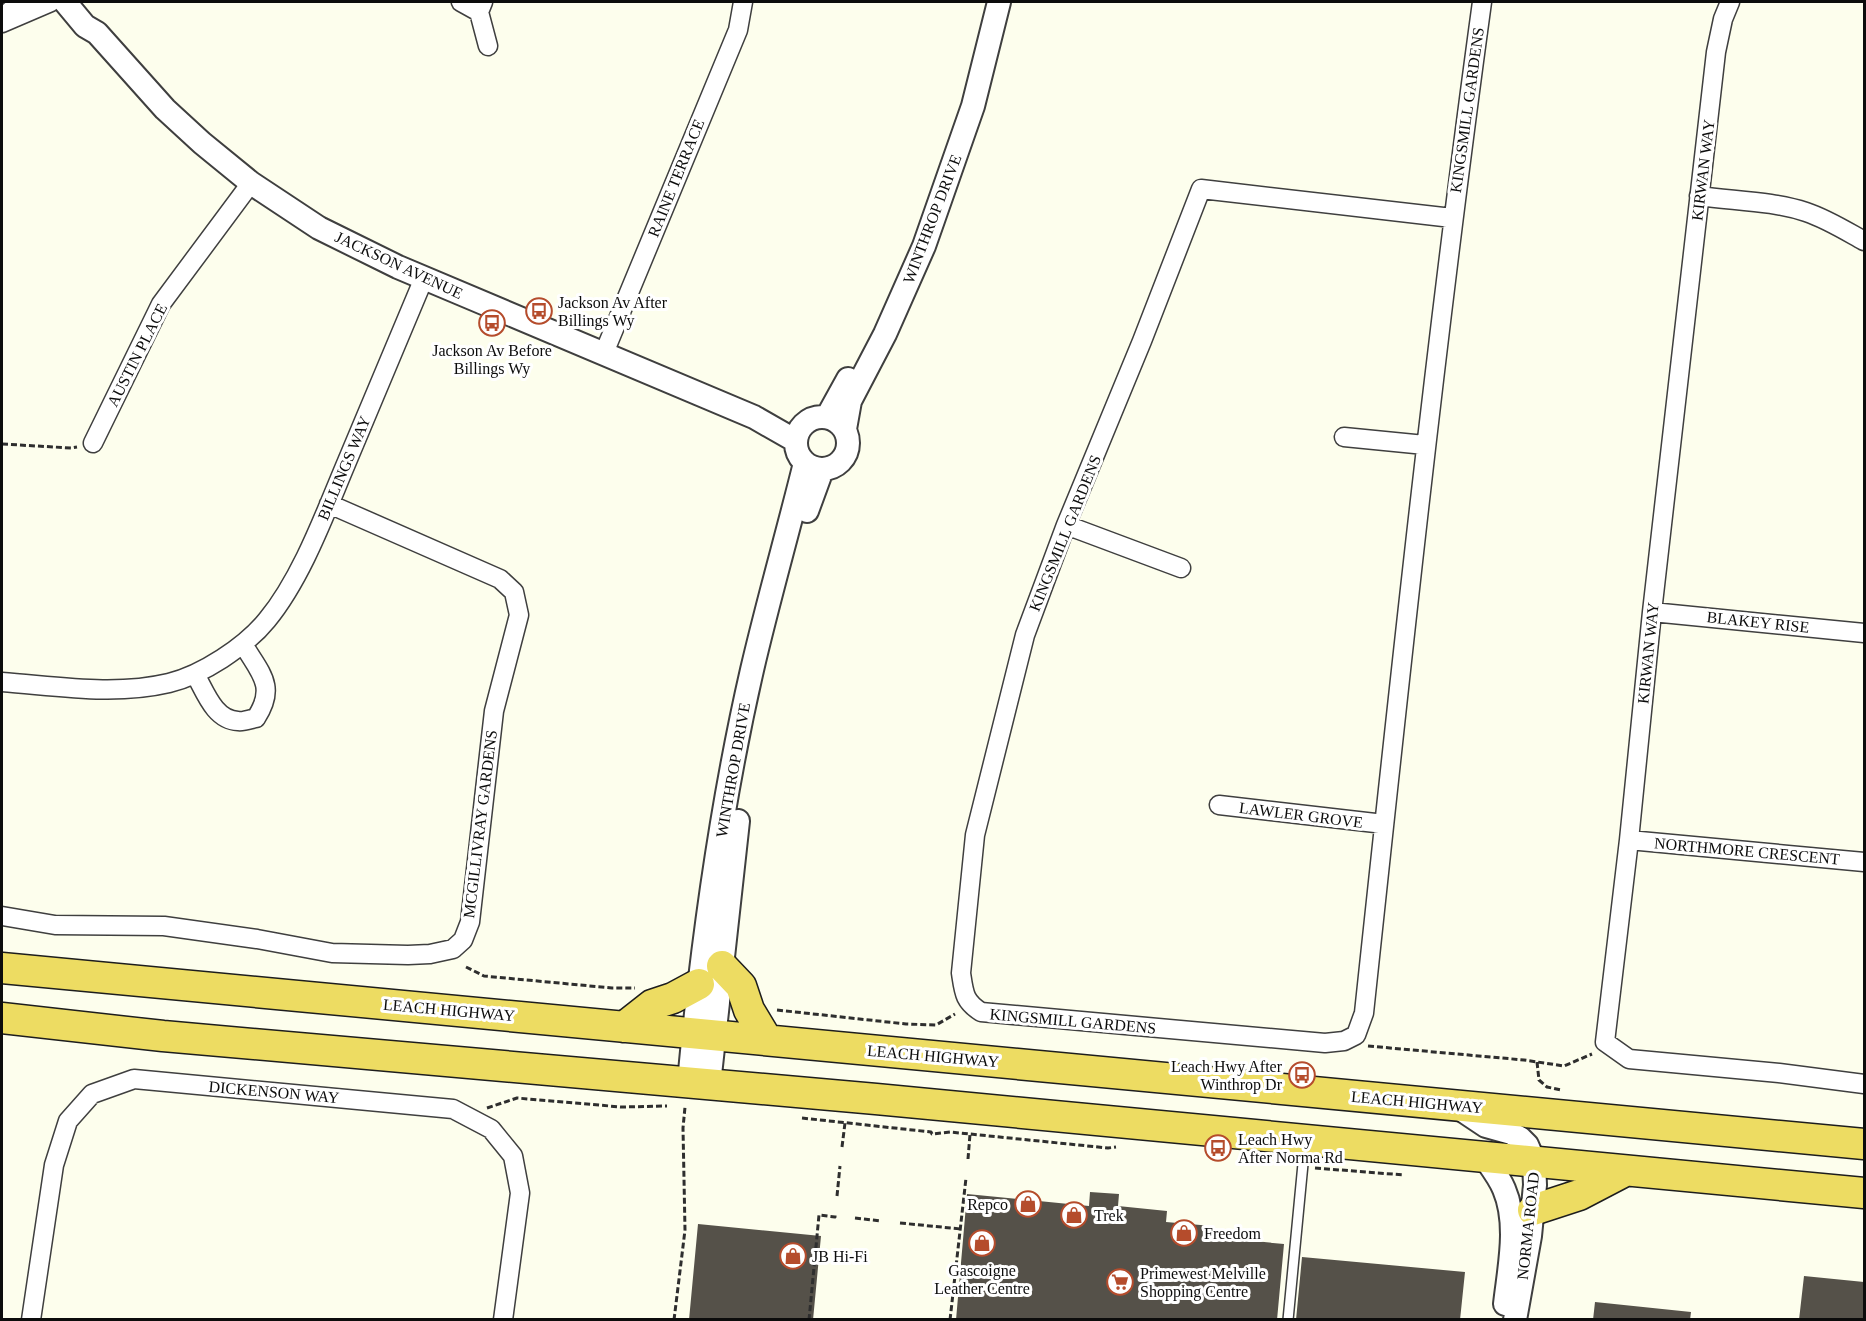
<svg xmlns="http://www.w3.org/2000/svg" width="1866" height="1321" font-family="Georgia,serif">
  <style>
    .building { fill: #555149 }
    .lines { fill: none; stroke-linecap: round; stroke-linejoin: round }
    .service-casing { stroke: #3f3f3f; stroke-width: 12 }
    .minor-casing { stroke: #3f3f3f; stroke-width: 21 }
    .tertiary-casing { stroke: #3f3f3f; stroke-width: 26 }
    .trunk-casing { stroke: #1d1d1d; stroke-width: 33 }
    .path { stroke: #2e2e2e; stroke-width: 3; stroke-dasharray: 6 3; stroke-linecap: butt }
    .service { stroke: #fff; stroke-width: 9 }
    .minor { stroke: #fff; stroke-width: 18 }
    .tertiary { stroke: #fff; stroke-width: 22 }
    .trunk { stroke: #eddc62; stroke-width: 30 }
    .labels { text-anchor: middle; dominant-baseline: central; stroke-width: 6; stroke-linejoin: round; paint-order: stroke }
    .street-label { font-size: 16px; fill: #0c0c0c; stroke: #fff }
    .poi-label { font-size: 16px; fill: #0c0c0c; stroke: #fff; text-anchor: start }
  </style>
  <rect width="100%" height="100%" fill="#fdfeed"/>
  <path class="building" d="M1090,1192l29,2 -1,12 49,5 -1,11 46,4v11l72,7 -7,76h-321l11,-126 122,12z
    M698,1224l123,12 -8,84h-124z
    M1302,1257l163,15 -5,48h-164z
    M1804,1276l60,6v38h-65z
    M1595,1302l96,10 -1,8h-97z"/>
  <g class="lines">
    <g class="service-casing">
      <path id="service" d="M1288,1320l17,-177"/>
    </g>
    <g class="minor-casing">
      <path id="minor" d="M461,2l18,10
        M483,2l-4,10 9,34
        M1730,2l-7,17 -7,33 -64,560 -23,228 -24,202 24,17 150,14 85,11
        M2,18l18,-16
        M2,23l49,-21
        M1699,196c35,5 74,5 107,16 21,7 40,19 58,29
        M1452,218l-251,-29 -59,152 -76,184 -41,110 -50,200 -14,138c3,20 3,28 20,39l344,31 19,-2 12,-6 8,-22c36,-338 72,-675 118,-1011
        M604,353l134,-323 5,-28
        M1344,437l81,8
        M93,443l68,-139 90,-121
        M1066,525l115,43
        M1652,612l212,21
        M195,674c10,17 19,46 43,47 5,1 13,-2 18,-3 21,-32 4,-45 -13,-74
        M2,682c55,4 112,14 167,1 33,-8 76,-36 98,-63 33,-40 56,-101 76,-149 27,-64 54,-129 81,-193
        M1219,805l165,19
        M1629,840l235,22
        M2,916l53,9 109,1 93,13 75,14 76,2 22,-1 23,-5 10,-9 7,-18 24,-211 25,-96 -5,-23 -14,-13 -171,-75
        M31,1320l23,-155 14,-44 24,-27 42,-15 319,30 38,20 22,27 7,37 -17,127"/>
    </g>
    <g class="tertiary-casing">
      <path id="tertiary" d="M65,2l20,24 12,7 68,76 37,34 49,40 68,45 79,39 356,150 42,24
        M796 443a26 26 0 1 1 52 0a26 26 0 1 1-52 0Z
        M827,417l21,-38
        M845,429l5,-28 35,-67 39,-88 49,-140 26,-104
        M807,511l15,-41
        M689,1082c13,-138 32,-277 63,-412 16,-69 36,-138 53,-207
        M709,1084l29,-263
        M1456,1106l30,20 25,7 9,5 7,7 7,16 1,24 -5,51 -15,84
        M1484,1157c7,10 15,20 20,32 15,35 5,79 1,115"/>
    </g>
    <g class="trunk-casing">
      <path id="trunk" d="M722,966l19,20 8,24 18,30
        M2,968l1862,176
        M2,1018l161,18 713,63 988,94
        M624,1027l28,-22 21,-7 26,-14
        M1533,1210l46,-15 46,-24"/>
    </g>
    <path class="path" d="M2,444l69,4 6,-1
      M466,967l18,9 128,12h23
      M777,1010l129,14 30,1 19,-11
      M1368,1046l156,14 40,6 28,-12
      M1537,1062l2,18 8,7 14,3
      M487,1108l30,-10 104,9 46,-1
      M802,1118l129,14 1,2 18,-2 158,16 8,-1
      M842,1147l3,-24
      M968,1159l2,-25
      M1315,1168l89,7
      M837,1196l3,-30
      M855,1218l26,3
      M900,1223l61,6
      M674,1320l11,-90 -2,-102 2,-21
      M809,1320l10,-105 16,2v-3
      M950,1320l16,-142"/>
    <use href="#service" class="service"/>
    <use href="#minor" class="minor"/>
    <use href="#tertiary" class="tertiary"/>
    <use href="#trunk" class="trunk"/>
  </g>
  <defs>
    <g id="bus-ring" transform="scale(1.35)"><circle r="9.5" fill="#fff" stroke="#b54c2c" stroke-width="1.5"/><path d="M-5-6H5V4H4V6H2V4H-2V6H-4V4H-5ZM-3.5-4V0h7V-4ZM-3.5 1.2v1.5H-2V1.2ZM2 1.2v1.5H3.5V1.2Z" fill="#b54c2c"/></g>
    <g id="shop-ring" transform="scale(1.35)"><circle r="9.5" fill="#fff" stroke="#b54c2c" stroke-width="1.5"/><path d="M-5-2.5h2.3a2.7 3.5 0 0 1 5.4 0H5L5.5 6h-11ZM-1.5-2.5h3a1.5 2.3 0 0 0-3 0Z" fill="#b54c2c"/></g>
    <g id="supermarket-ring" transform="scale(1.35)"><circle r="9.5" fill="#fff" stroke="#b54c2c" stroke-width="1.5"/><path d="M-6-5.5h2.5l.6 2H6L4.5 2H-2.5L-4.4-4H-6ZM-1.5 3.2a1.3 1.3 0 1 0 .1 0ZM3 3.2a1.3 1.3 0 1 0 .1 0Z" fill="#b54c2c"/></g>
  </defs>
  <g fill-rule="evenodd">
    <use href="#bus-ring" x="539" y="311"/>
    <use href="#bus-ring" x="492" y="323"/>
    <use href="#bus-ring" x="1302" y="1075"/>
    <use href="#bus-ring" x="1218" y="1148"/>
    <use href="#shop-ring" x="1028" y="1204"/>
    <use href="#shop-ring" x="1074" y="1215"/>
    <use href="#shop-ring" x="1184" y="1233"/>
    <use href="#shop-ring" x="982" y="1243"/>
    <use href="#shop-ring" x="793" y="1256"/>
    <use href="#supermarket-ring" x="1120" y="1282"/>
  </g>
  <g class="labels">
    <g class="street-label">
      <text transform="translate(1467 110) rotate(-82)">KINGSMILL GARDENS</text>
      <text transform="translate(1703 170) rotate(-83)">KIRWAN WAY</text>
      <text transform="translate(676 178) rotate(-68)">RAINE TERRACE</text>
      <text transform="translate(932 219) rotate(-69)">WINTHROP DRIVE</text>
      <text transform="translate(399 265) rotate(25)">JACKSON AVENUE</text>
      <text transform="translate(137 355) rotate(-63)">AUSTIN PLACE</text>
      <text transform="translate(344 468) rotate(-67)">BILLINGS WAY</text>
      <text transform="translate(1065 533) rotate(-68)">KINGSMILL GARDENS</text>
      <text transform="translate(1758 622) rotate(6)">BLAKEY RISE</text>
      <text transform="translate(1648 653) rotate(-84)">KIRWAN WAY</text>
      <text transform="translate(733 770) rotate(-80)">WINTHROP DRIVE</text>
      <text transform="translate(1301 815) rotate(7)">LAWLER GROVE</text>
      <text transform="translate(480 824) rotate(-83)">MCGILLIVRAY GARDENS</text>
      <text transform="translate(1747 851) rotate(5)">NORTHMORE CRESCENT</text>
      <text transform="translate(449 1010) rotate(5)">LEACH HIGHWAY</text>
      <text transform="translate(1073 1021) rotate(5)">KINGSMILL GARDENS</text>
      <text transform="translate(933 1056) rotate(5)">LEACH HIGHWAY</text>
      <text transform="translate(274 1092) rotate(5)">DICKENSON WAY</text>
      <text transform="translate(1417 1102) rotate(5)">LEACH HIGHWAY</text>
      <text transform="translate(1528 1226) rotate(-84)">NORMA ROAD</text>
    </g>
    <g class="poi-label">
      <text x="558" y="302">Jackson Av After<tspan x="558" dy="18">Billings Wy</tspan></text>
      <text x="492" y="350" text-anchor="middle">Jackson Av Before<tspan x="492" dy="18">Billings Wy</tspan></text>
      <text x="1282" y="1066" text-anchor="end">Leach Hwy After<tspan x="1282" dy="18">Winthrop Dr</tspan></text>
      <text x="1238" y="1139">Leach Hwy<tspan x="1238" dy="18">After Norma Rd</tspan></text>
      <text x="1008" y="1204" text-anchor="end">Repco</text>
      <text x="1094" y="1215">Trek</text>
      <text x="1204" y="1233">Freedom</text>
      <text x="812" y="1256">JB Hi-Fi</text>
      <text x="982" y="1270" text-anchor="middle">Gascoigne<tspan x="982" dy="18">Leather Centre</tspan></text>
      <text x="1140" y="1273">Primewest Melville<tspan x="1140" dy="18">Shopping Centre</tspan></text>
    </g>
  </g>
  <rect width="1866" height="1321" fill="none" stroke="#0c0c0c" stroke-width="6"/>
</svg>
